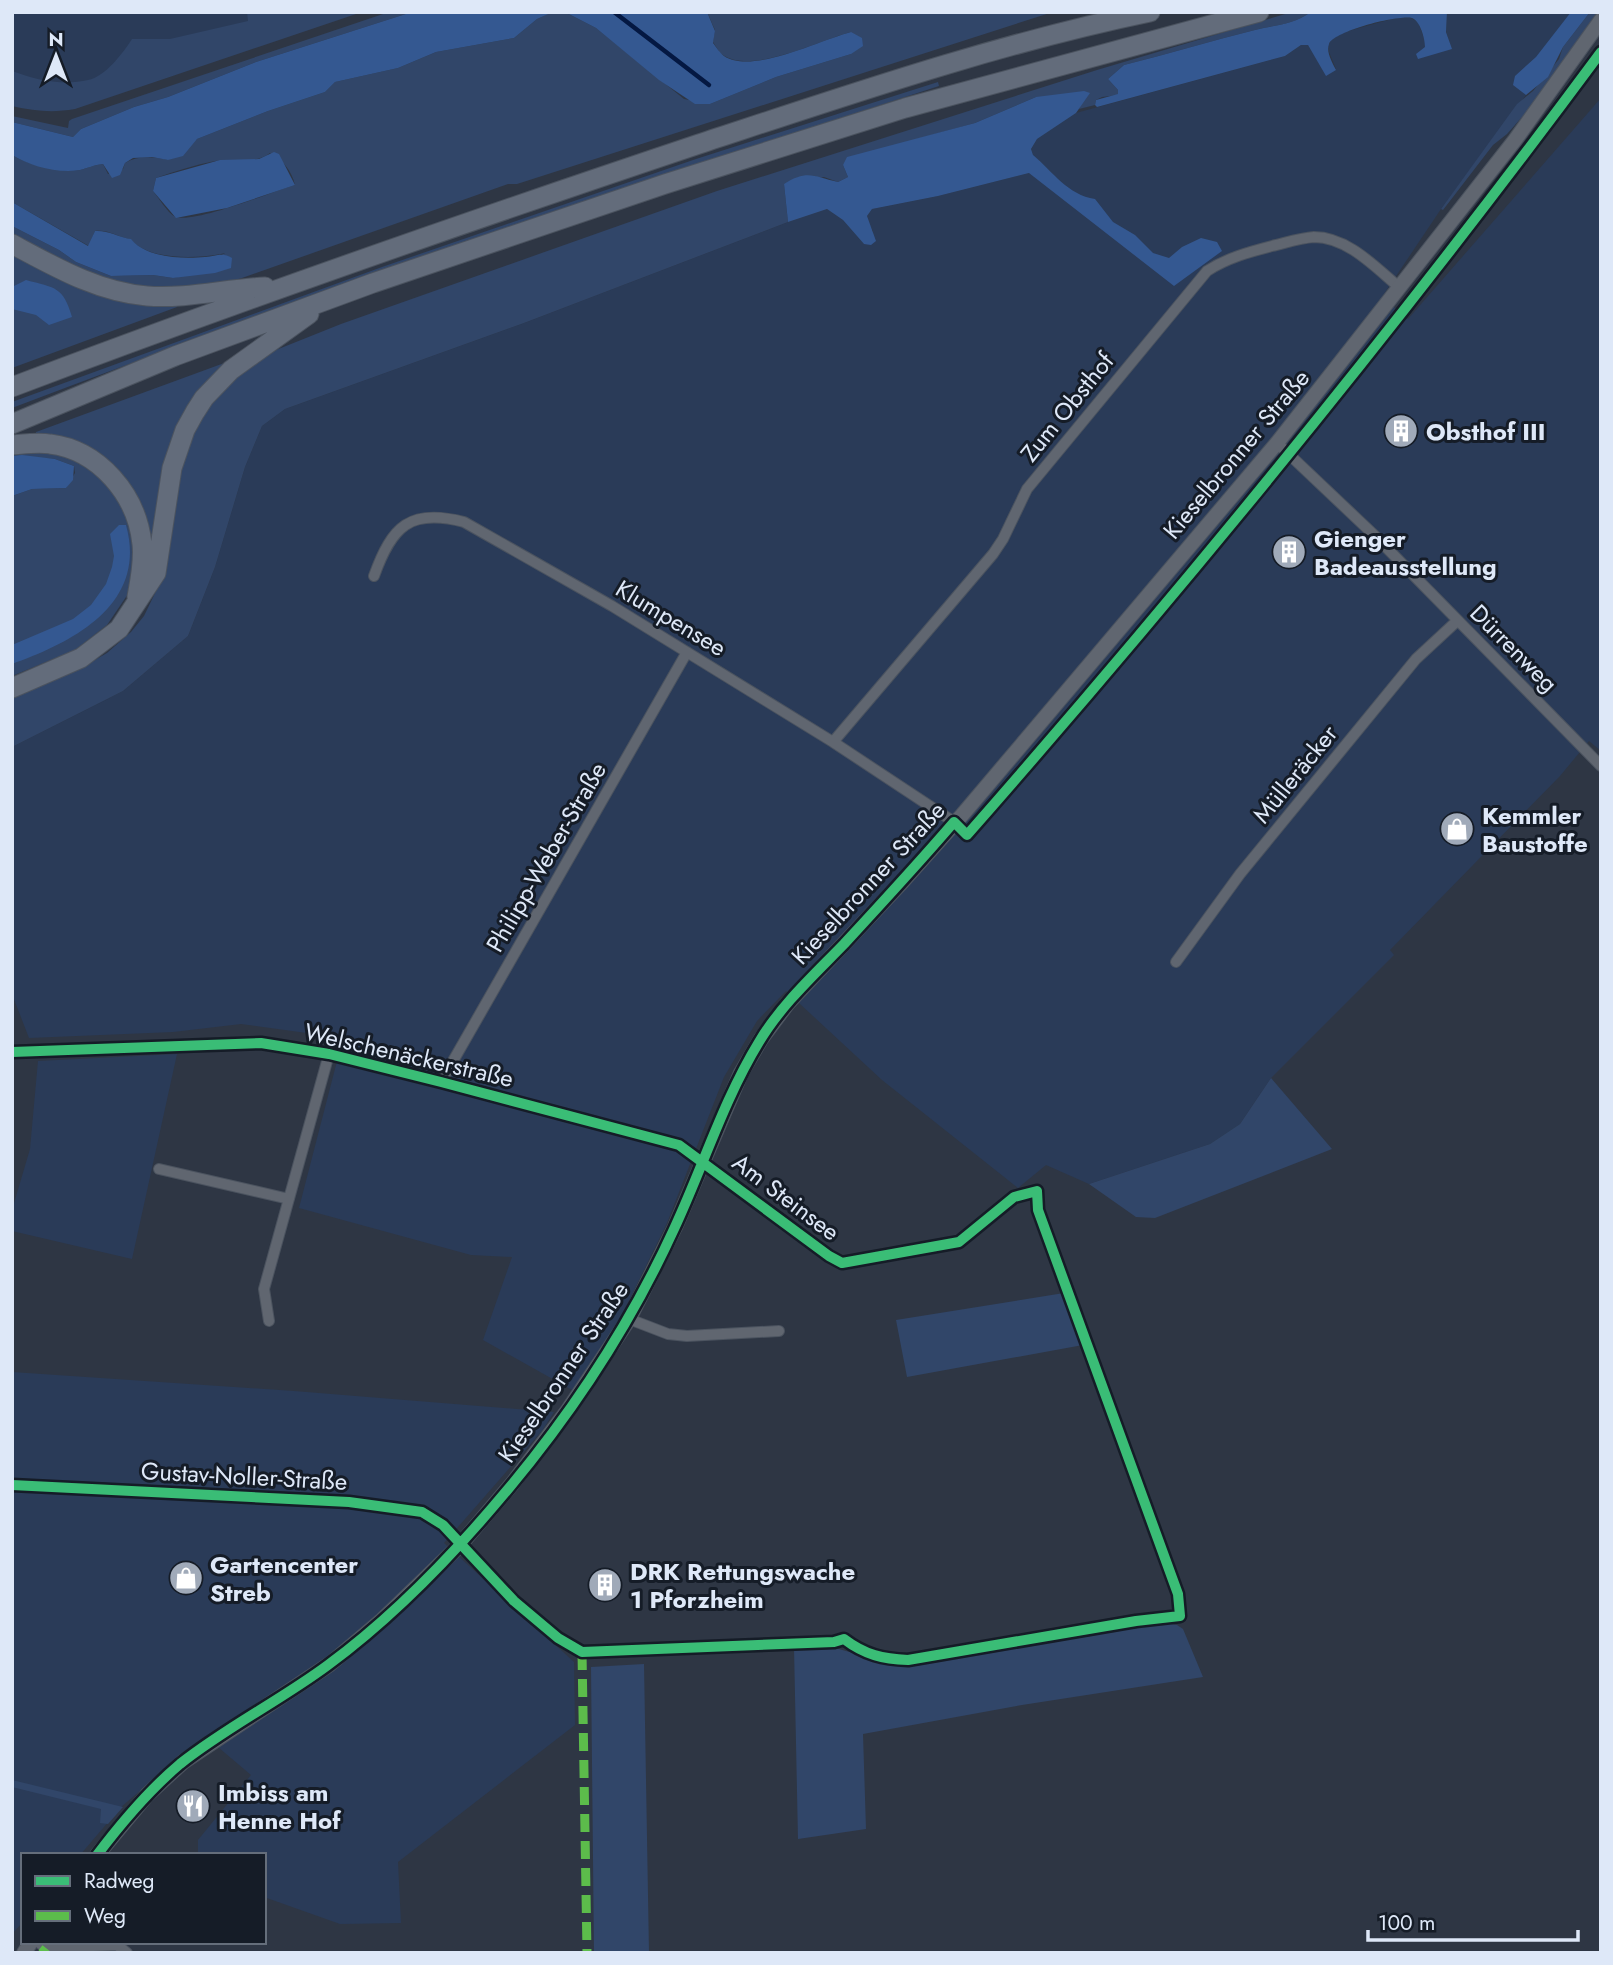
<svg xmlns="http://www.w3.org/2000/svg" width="1613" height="1965" font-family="Jost,sans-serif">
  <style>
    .built { fill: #2a3b58 }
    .green { fill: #314669; fill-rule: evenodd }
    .forest { fill: #345891 }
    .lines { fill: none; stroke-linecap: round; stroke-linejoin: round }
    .stream { stroke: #041842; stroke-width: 4.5 }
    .minor-casing { stroke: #4b535f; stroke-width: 12 }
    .tertiary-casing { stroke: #4b535f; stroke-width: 16 }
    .motorway-casing { stroke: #4b535f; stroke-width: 21 }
    .minor { stroke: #606670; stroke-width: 10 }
    .tertiary { stroke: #606670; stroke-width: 14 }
    .motorway { stroke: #636c7b; stroke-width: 19 }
    .quiet { stroke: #5cbc4b; stroke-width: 9; stroke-dasharray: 18 9; stroke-linecap: butt }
    .cycleway-casing { stroke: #151c27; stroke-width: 15 }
    .cycleway { stroke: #3abd76; stroke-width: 10 }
    .labels { text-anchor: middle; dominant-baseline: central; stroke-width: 6; stroke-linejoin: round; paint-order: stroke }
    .street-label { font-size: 24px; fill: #dee8f8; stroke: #151c27 }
    .poi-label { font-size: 24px; font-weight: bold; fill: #dee8f8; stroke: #151c27; text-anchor: start }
  </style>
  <rect width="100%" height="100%" fill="#2e3644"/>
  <path class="built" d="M12,12h266l-199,82 -67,-2z
    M1447,12h125l-51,78 5,5 -85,114 -59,88 26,22 193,-221v653l-12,-10 -29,35 -170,174 4,5 -123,123 -31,46 -30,20 -121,40 -43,-19 -28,23 -136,-108 -96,-89 -29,30 -33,56 -57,146 -48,98 -45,70 -91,-51 29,-83 -41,-2 -172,-47 44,-170 -102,-14 -68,8 -144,6 -17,-44v-247l111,-56 65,-55 27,-69 30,-100 17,-41 23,-17 239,-86 264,-101 39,-13 16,11 21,24 9,-13 -5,-8 -1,-7 5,-7 66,-13 91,-23 4,-18 -2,-6 6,-10 39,-26 209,-57 16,-11h7l19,30 9,-6 -7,-17 -1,-7 4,-6 9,-6 58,-16 12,1 7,4 7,19v6l25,-3 -4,-13z
    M177,1054l-45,205 -120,-28v-21l18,-61 8,-88z
    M12,1372l282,19 260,21 -12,19 -98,112 130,119 1,63 -177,137 3,61 -61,1 -76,-27v-42h-66v-15l53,-65 -46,-39 -84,71 -41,48h-57v67l-11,12z"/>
  <path class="green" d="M247,12h115l-287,97c-23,4 -40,2 -63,-3v-35c24,9 51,15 76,9 17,-3 35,-27 44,-41h38l78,-18z
    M389,12h23l-156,50 -88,35 -34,10 -53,22 -8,8 -61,-15v-6l56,12 1,-7 3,-2z
    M565,12l31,16 88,71 26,5 66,-27 75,-23v-22c-31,8 -99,43 -128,23 -4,-2 -7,-9 -10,-13l2,-12 -8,-18h86l2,2 4,-2h254l-536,172h-9l-266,94 -18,5 -53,7 -62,-7 -97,-47v-10l47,24 17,12 35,14 42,-1 20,3 15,-3 37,-22c-26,6 -76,8 -95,-14 -12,-2 -22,-10 -35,-8l-6,15 -77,-44v-47c16,10 50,18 68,15 8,-2 14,-5 23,-6l5,10 15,-5 2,-6c14,-8 28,-6 43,-3l29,-21 71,-28 57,-19 10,-10 63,-14 38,-16 78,-14 23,-19 13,-6zM270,153c12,6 22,18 25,32 -21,6 -106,41 -121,31 -6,-3 -16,-19 -21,-25l3,-13c19,-7 39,-13 59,-17 17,-3 40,4 55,-8z
    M1292,12h19c-18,13 -36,13 -56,18 -44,11 -87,24 -131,35l-16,14 10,11v5l-16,2 -6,3 -1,5 -16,4 1,-2 -44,-10 -61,26 -83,23 -49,19 5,12 -10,5 -14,-5 -40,7 4,38 -264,101 -239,86 -23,17 -17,41 -30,100 -27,69 -65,55 -111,56v-51l76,-32 19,-11 24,-21 13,-16 14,-29 6,-20 21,-122 30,-50 51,-41 75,-30 376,-133 380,-121z
    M1590,12h7l-61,89 -29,33 -14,11 -50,65 -2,-1 76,-105 16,-13 26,-32 4,-12z
    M938,82l1,4c-311,100 -621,206 -927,322v-6l370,-135 314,-108z
    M12,252l164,51 1,4 -165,61z
    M227,362l-18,21 -54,171 -23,-60 -96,-58v-4z
    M12,450l53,4 46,31 24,51 -5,55 -23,34 -32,25 -63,26v-180l20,-7 34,-1 9,-15 -1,-7 -19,-7 -43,-3z
    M1271,1078l61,71 -177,69 -19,-1 -47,-33 121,-40 30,-20z
    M1064,1293l19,52 -176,32 -11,-57z
    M1159,1622l18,3 6,4 20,48 -181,28 -159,29 3,95 -68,10 -4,-192 34,-1 61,17z
    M644,1664l5,289h-55l-3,-286z
    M12,1780l111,27 -15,17 -8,-1 1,-14 -89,-22z"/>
  <path class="forest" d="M412,12h141l-16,7 -23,19 -78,14 -38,16 -63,14 -10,10 -57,19 -71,28 -14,17 -15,4 -16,-3 -19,1 -8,5 -5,12 -8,3 -9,-14c-9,1 -15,4 -23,6 -22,4 -50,-4 -68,-15v-33l61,15 8,-8 53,-22 34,-10 88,-35z
    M565,12h142l8,19 -2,12c3,4 7,10 11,13 28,19 96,-16 127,-24l11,6 1,8 -12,8 -75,23 -66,27h-15l-36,-24 -63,-52z
    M1311,12h136l-1,20 6,17 -34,10 -2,-5 9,-7c0,-9 -5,-26 -13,-29 -12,-4 -79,13 -83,26 -3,8 3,18 7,26l-10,6 -18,-31h-7l-16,11 -188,51 -2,-2 1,-5 22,-6v-4l-10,-11 16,-14c44,-11 87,-24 131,-35 20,-5 38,-5 56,-18z
    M1571,12h19l-27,35 -15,30 -22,18 -13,-10 2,-9 21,-19z
    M1084,91l6,2 -14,20 -39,26 -6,10 2,6c20,17 35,40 62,44l18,23 22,13 18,18 16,5 13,-11 19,-9 16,4 5,9 -48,35 -145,-113 -91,23 -66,13 -5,7 9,25 -5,4 -7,-1 -21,-24 -16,-11 -39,13 -4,-38c24,-15 30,-7 54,-2l10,-5 -5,-12 4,-8 128,-34 61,-26z
    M274,152l5,2 16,31 -68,23 -51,10 -23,-27 3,-13 64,-18 39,-1z
    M12,202l76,44 7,-15c13,-1 23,6 36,8 15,19 52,20 74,18 11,-1 18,-5 27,1l-1,10 -16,5 -42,5 -20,-3 -42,1 -35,-14 -17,-12 -47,-24z
    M26,280c29,8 37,6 46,37l-23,8 -13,-10 -24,-6v-22z
    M22,455l33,4 19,7 -1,14 -7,8 -34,1 -20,7v-40z
    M119,525h7c22,79 -52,117 -114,139v-19l61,-26 18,-14 15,-21 6,-17 2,-11 -4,-22z"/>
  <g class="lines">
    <path class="stream" d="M614,12l95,73"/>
    <g class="minor-casing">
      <path id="minor" d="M1277,443l95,90 229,233
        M374,576c18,-50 36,-68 90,-54l148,84 221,136 121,80
        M833,742l160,-188 10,-15 24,-50 180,-218c20,-13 42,-19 65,-25 13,-3 28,-8 42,-9 34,0 62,31 86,51
        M1176,962l64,-88 176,-215 41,-38
        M12,1052l249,-9 68,11 112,28 238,63 150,111 13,7 117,-21 55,-45 23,-6 1,19 140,384 2,22 -44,5 -228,39c-25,-1 -43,-5 -64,-21l-10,3 -252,10 -24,-14 -44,-37 -71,-76 -21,-13 -73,-10 -337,-17
        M441,1082l246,-430
        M159,1169l130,30
        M629,1319l39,15 19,2 92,-5
        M269,1321l-5,-32 65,-235
        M38,1942l8,6 71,-3 10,8"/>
    </g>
    <g class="tertiary-casing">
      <path id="tertiary" d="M97,1855l50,-60 36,-33 147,-98 52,-44 78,-75 52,-61 56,-74 61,-91 46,-92 66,-154 20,-34 27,-36 114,-121 61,-68 314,-371 238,-303 86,-120
        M24,1953l7,-11"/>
    </g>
    <g class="motorway-casing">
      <path id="motorway" d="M12,244c43,23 86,48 135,52 39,3 78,-7 118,-9
        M12,387c227,-86 457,-166 687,-243 149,-49 297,-100 451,-132
        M12,424l163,-68 198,-73 292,-99 240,-76 354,-96
        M12,445c13,-1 26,-3 38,-1 49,6 87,51 92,100 2,17 -2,36 -5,53
        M12,688l69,-30 38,-29 37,-56 16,-105 13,-38 10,-18 9,-14 27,-28 78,-56"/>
    </g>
    <use href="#minor" class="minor"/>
    <use href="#tertiary" class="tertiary"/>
    <use href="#motorway" class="motorway"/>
    <path class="quiet" d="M582,1652l5,301
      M42,1953l4,-5"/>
    <g class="cycleway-casing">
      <path id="cycleway" d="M12,1052l249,-9 68,11 112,28 238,63 150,111 13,7 117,-21 55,-45 23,-6 1,19 140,384 2,22 -44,5 -228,39c-25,-1 -43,-5 -64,-21l-10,3 -252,10 -24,-14 -44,-37 -71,-76 -21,-13 -73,-10 -337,-17
        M97,1855c25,-33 51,-64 83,-91 45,-36 101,-64 148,-99 68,-50 127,-112 181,-177 66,-79 122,-165 165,-259 29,-62 49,-128 85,-187 22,-37 55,-67 85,-98 37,-40 74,-80 110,-122l13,13c222,-253 434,-513 634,-783"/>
    </g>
    <use href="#cycleway" class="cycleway"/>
  </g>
  <defs>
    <g id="building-disc" transform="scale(1.75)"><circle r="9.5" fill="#a0aab9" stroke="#151c27"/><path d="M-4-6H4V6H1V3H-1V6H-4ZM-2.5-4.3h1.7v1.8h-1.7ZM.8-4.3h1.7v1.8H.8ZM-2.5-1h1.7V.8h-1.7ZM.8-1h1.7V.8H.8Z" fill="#fff"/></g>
    <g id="shop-disc" transform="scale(1.75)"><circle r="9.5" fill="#a0aab9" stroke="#151c27"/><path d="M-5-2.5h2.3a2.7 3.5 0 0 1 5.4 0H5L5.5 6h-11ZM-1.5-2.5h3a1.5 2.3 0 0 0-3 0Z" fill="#fff"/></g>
    <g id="restaurant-disc" transform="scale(1.75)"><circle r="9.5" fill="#a0aab9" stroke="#151c27"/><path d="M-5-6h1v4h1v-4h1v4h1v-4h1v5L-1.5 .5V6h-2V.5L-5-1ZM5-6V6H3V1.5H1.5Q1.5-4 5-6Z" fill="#fff"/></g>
  </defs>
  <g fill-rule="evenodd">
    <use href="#building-disc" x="1401" y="431"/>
    <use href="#building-disc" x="1289" y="552"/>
    <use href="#shop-disc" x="1457" y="829"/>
    <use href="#shop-disc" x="186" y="1578"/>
    <use href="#building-disc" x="605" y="1585"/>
    <use href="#restaurant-disc" x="193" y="1806"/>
  </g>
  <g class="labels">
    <g class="street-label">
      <text transform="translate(1067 407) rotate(-51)">Zum Obsthof</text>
      <text transform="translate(1236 454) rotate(-50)">Kieselbronner Straße</text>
      <text transform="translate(671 618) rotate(31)">Klumpensee</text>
      <text transform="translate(1514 648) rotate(45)">Dürrenweg</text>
      <text transform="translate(1295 774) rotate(-51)">Mülleräcker</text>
      <text transform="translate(546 857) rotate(-60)">Philipp-Weber-Straße</text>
      <text transform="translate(868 883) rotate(-47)">Kieselbronner Straße</text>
      <text transform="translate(409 1055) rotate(13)">Welschenäckerstraße</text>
      <text transform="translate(786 1197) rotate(37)">Am Steinsee</text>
      <text transform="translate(563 1372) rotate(-56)">Kieselbronner Straße</text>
      <text transform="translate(244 1476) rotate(3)">Gustav-Noller-Straße</text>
    </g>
    <g class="poi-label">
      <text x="1426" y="431">Obsthof III</text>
      <text x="1314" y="538">Gienger<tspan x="1314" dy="28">Badeausstellung</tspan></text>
      <text x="1482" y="815">Kemmler<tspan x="1482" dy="28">Baustoffe</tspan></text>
      <text x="210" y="1564">Gartencenter<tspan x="210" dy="28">Streb</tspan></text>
      <text x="630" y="1571">DRK Rettungswache<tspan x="630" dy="28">1 Pforzheim</tspan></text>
      <text x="218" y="1792">Imbiss am<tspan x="218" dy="28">Henne Hof</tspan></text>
    </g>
  </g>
  <rect width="1613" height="1965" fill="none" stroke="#dee8f8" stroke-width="28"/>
  <rect x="21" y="1853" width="245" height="91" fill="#151c27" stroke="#656e7b" stroke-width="2"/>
  <rect x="35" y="1876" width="35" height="10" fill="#3abd76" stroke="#656e7b" stroke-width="2"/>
  <text x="84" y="1888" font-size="21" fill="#dee8f8">Radweg</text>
  <rect x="35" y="1911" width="35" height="10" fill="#5cbc4b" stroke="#656e7b" stroke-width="2"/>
  <text x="84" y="1923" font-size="21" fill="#dee8f8">Weg</text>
  <g transform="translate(56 56)" stroke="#151c27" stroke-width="5" paint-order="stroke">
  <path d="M0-5L12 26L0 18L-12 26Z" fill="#dee8f8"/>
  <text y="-10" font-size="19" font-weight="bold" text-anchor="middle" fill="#dee8f8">N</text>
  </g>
  <path d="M1368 1930v10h210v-10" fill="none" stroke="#dee8f8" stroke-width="3.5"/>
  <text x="1378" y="1930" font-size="21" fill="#dee8f8" stroke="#151c27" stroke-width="5" paint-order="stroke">100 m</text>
</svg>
